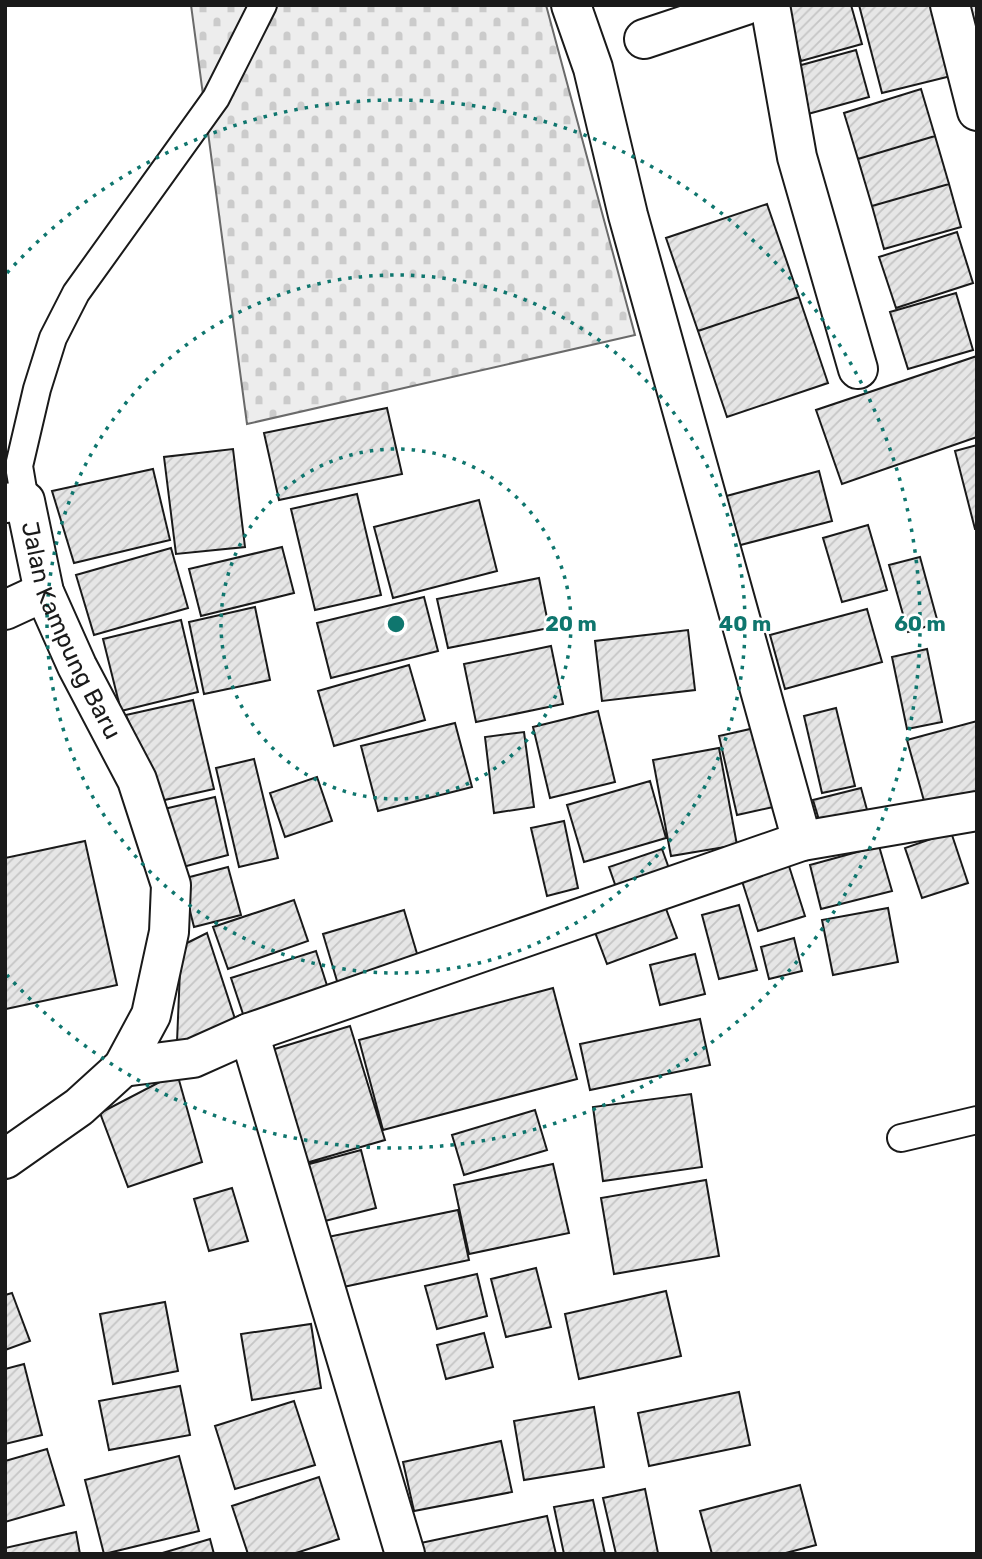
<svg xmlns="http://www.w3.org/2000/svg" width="982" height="1559" font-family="Rubik,sans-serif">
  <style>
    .cemetery { fill: url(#cemetery-stones); stroke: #6a6a6a; stroke-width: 2 }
    .building { fill: url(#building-hatch); stroke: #1a1a1a; stroke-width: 2 }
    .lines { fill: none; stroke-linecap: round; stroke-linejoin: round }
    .service-casing { stroke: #1a1a1a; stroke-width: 30 }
    .minor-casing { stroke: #1a1a1a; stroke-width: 42 }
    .service { stroke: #fff; stroke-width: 26 }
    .minor { stroke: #fff; stroke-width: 38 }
    .ring { fill: none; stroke: #0f766e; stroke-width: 3.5; stroke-dasharray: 3.5 7 }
    .labels { text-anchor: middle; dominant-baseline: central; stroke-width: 5; stroke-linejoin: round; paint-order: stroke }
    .street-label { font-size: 24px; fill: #1a1a1a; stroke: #fff }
    .centre { fill: #0f766e; stroke: #fff; stroke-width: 3.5 }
    .ring-label { font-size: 21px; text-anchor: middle; font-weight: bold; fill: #0f766e; stroke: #fff; stroke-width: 5; stroke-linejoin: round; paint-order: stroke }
  </style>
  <defs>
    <pattern id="cemetery-stones" width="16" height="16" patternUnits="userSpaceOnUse" patternTransform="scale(1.75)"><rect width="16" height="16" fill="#ededed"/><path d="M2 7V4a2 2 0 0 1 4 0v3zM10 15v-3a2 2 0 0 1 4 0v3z" fill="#cbcbcb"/></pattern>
    <pattern id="building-hatch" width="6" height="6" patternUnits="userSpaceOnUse" patternTransform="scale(1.75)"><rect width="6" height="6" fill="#e6e6e6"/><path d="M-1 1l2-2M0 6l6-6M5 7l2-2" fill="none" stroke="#c5c5c5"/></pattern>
  </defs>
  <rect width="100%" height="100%" fill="#fff"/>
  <path class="cemetery" d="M191,5h355l89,330 -388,89z"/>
  <path class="building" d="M795,5h56l11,39 -61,17 -16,-53z
    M859,5h74l18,71 -69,17z
    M961,5h16v64z
    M856,50l13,47 -61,17 -14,-47z
    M921,89l14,47 -77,23 -14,-46z
    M935,136l14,48 -77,22 -14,-47z
    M949,184l12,43 -77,22 -12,-43z
    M767,204l32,93 -101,34 -32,-93z
    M957,232l16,51 -77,25 -17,-51z
    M956,293l17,57 -65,19 -18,-57z
    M799,297l29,86 -101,34 -29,-86z
    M977,356v81l-135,47 -26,-74z
    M387,408l15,66 -123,26 -15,-67z
    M977,445v84h-2l-20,-78z
    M233,449l12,98 -69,7 -12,-97z
    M153,469l17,71 -96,23 -22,-72z
    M819,471l13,50 -99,26 -14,-49z
    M357,494l24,101 -66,15 -24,-101z
    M479,500l18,71 -104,27 -19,-71z
    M868,525l19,65 -45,12 -19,-64z
    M282,547l12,46 -93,23 -12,-47z
    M171,548l17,60 -94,27 -18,-60z
    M920,557l18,66 -30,9 -19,-67z
    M539,578l10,50 -101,20 -11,-49z
    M424,597l14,54 -107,27 -14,-55z
    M255,607l15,73 -66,14 -15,-72z
    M867,609l15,53 -97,27 -15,-54z
    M181,620l17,72 -77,19 -18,-72z
    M688,630l7,60 -93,11 -7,-60z
    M551,646l12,58 -87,18 -12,-58z
    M927,649l15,73 -35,7 -15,-72z
    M409,665l16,55 -91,26 -16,-55z
    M193,700l21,89 -54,12 -34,-86z
    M836,708l19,78 -33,7 -18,-77z
    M598,711l17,71 -65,16 -17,-71z
    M977,721v73l-51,14 -19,-68z
    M455,723l17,64 -94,24 -17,-65z
    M768,725l19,79 -50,11 -18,-79z
    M524,732l10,75 -40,6 -9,-76z
    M719,748l18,97 -66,11 -18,-96z
    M254,759l24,99 -39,9 -23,-99z
    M317,777l15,44 -47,16 -15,-44z
    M650,781l16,57 -82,24 -17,-57z
    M861,788l8,29 -47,13 -9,-30z
    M215,797l13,58 -49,13 -15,-59z
    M564,821l14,67 -31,8 -16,-68z
    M951,832l17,51 -46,15 -17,-50z
    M85,841l32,144 -111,24 -1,-151z
    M879,846l13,45 -71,18 -11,-44z
    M662,849l9,25 -53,19 -9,-26z
    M788,863l17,53 -47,15 -17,-53z
    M228,867l13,48 -47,12 -12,-48z
    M660,893l17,45 -70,26 -17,-45z
    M294,900l14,41 -80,28 -15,-42z
    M739,905l18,65 -38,9 -17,-64z
    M888,908l10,54 -65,13 -11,-55z
    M404,910l17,57 -81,24 -17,-57z
    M207,933l31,95 -61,14 4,-96z
    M794,938l8,33 -33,8 -8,-32z
    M316,951l15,47 -84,28 -16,-48z
    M695,954l10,40 -45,11 -10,-40z
    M553,988l24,91 -194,51 -24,-90z
    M700,1019l10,46 -120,25 -10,-46z
    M350,1026l35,114 -86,25 -34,-113z
    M177,1073l25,89 -74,25 -28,-74z
    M691,1094l11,73 -99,14 -10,-74z
    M535,1110l12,40 -83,25 -12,-40z
    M361,1150l15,58 -59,15 -15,-57z
    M553,1164l16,69 -100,21 -15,-69z
    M706,1180l13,76 -105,18 -13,-76z
    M232,1188l16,53 -39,10 -15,-52z
    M458,1210l11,50 -135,29 -11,-51z
    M536,1268l15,59 -45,10 -15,-58z
    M477,1274l10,42 -50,13 -12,-43z
    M666,1291l15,65 -102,23 -14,-65z
    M12,1293l18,48 -25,9v-55z
    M165,1302l13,69 -65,13 -13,-70z
    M311,1324l10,64 -69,12 -11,-66z
    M484,1333l9,34 -47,12 -9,-34z
    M24,1364l18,71 -37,9v-75z
    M180,1386l10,49 -81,15 -10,-49z
    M739,1392l11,53 -101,21 -11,-53z
    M294,1401l21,64 -80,24 -20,-63z
    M594,1407l10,60 -80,13 -10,-59z
    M501,1441l11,51 -98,19 -11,-49z
    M47,1449l17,56 -59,17v-61z
    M179,1456l20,75 -95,23 -19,-74z
    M319,1477l20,62 -46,15h-45l-16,-48z
    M800,1485l16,60 -34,9h-70l-12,-43z
    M645,1489l13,64 -42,1 -13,-56z
    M593,1500l12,54h-41l-10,-47z
    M547,1516l9,38h-138l-2,-10z
    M76,1532l4,22h-75v-6z
    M210,1539l4,15h-55z"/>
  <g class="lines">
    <g class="service-casing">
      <path id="service" d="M25,501l-6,-35 18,-77 16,-51 23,-45 140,-195 47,-93
        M901,1138l76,-18"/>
    </g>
    <g class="minor-casing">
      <g id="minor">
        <path d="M571,5l22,63 35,147 174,626"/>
        <path d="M770,5l27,152 61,212"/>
        <path d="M950,5l27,106"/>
        <path d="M644,39l102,-34"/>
        <path id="s1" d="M5,503l20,-2 19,91 33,74 60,114 34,105 -2,47 -18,83 -28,52 -44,40 -74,52"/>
        <path d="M5,610l39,-18"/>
        <path d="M249,1033l156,521"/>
        <path d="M123,1067l70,-9 56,-25 553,-192 175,-30"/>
      </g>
    </g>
    <use href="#service" class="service"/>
    <use href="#minor" class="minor"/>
  </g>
  <g class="ring">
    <circle cx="396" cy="624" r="175"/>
    <circle cx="396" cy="624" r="349"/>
    <path d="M7 273A524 524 0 1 1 7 975"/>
  </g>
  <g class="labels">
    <g class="street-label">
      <text stroke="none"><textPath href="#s1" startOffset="158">Jalan Kampung Baru</textPath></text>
    </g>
  </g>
  <circle cx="396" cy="624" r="10" class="centre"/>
  <g class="ring-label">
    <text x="571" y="631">20 m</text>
    <text x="745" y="631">40 m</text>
    <text x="920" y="631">60 m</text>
  </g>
  <rect width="982" height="1559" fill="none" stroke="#1a1a1a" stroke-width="14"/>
</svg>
